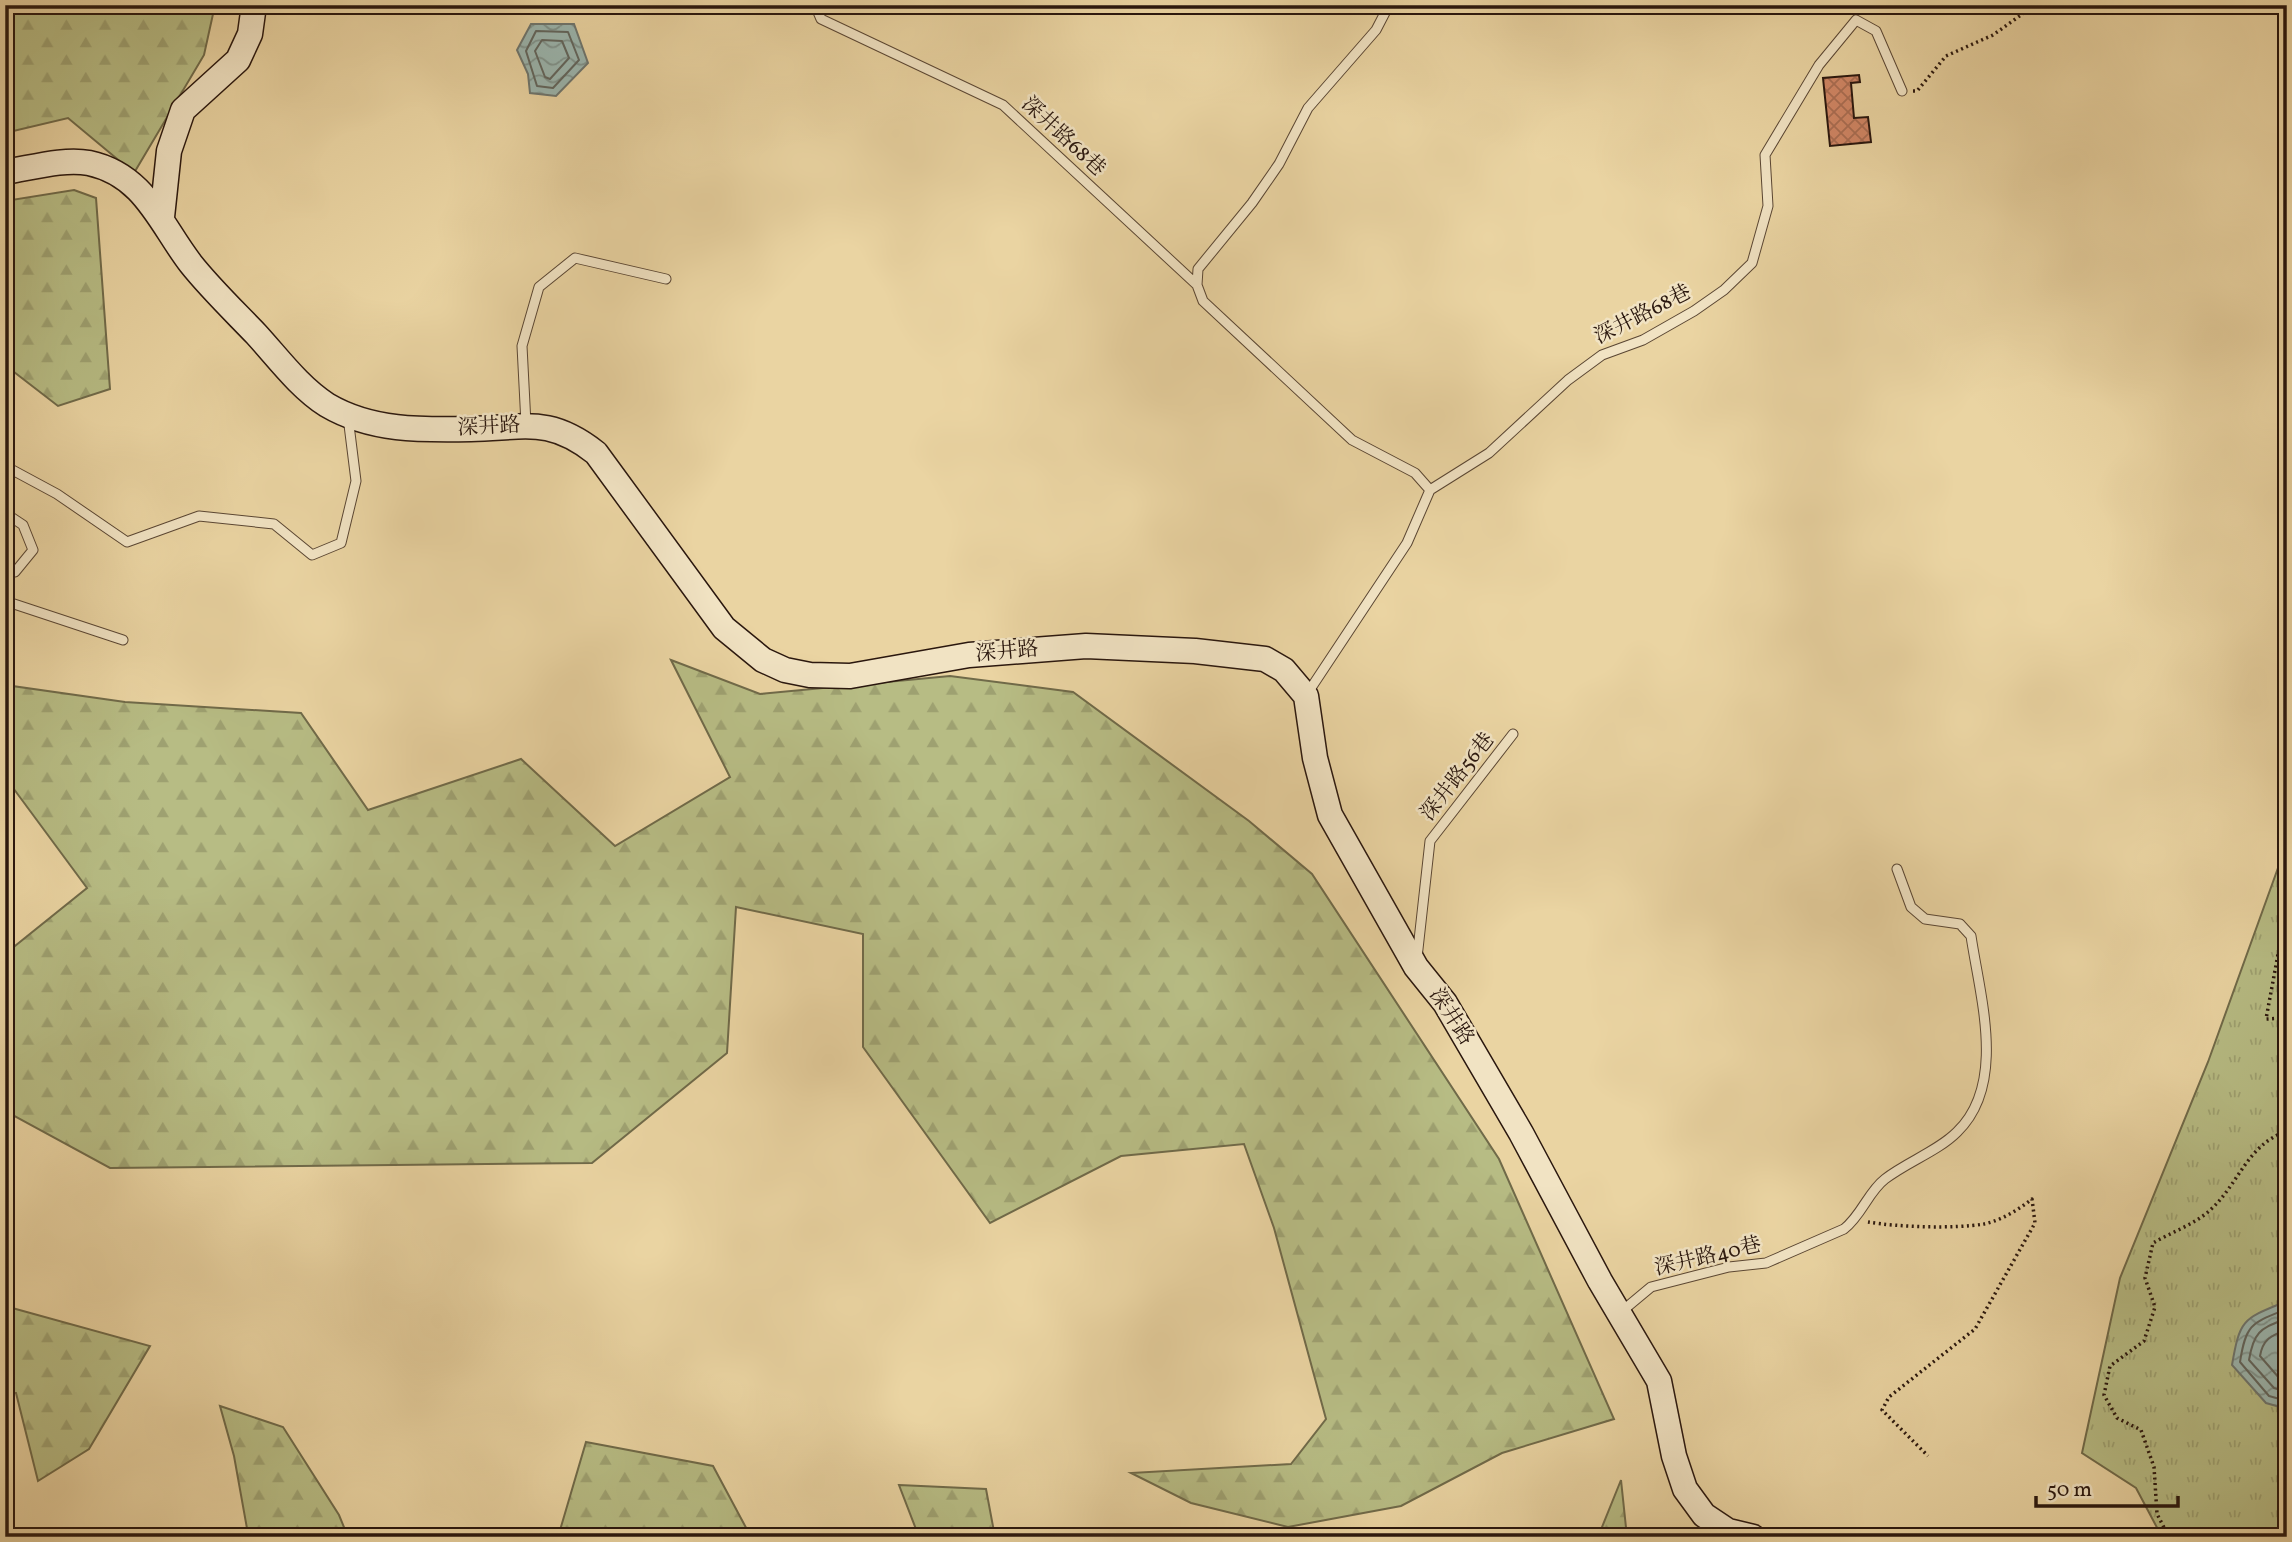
<svg xmlns="http://www.w3.org/2000/svg" width="2292" height="1542" font-family="Vollkorn,'Noto Serif TC',serif">
  <style>
    .grass { fill: url(#grass-tufts); stroke: #706a49; stroke-width: 2 }
    .forest { fill: url(#forest-firs); stroke: #706a49; stroke-width: 2 }
    .water { fill: url(#water-waves); stroke: #6e766f; stroke-width: 2 }
    .lines { fill: none; stroke-linecap: round; stroke-linejoin: round }
    .shore { stroke: #62665e; stroke-width: 2 }
    .building { fill: url(#building-cross-hatch); stroke: #2a170e; stroke-width: 2 }
    .lane-casing { stroke: #5a4633; stroke-width: 11 }
    .secondary-casing { stroke: #2a170e; stroke-width: 27 }
    .path { stroke: #2a170e; stroke-width: 3.5; stroke-dasharray: 2 3.5; stroke-linecap: butt }
    .lane { stroke: #f1e3c3; stroke-width: 9 }
    .secondary { stroke: #f1e3c3; stroke-width: 24 }
    .labels { text-anchor: middle; dominant-baseline: central; stroke-width: 5; stroke-linejoin: round; paint-order: stroke }
    .street-label { font-size: 21px; fill: #2a170e; stroke: #f1e3c3 }
  </style>
  <defs>
    <pattern id="grass-tufts" width="24" height="20" patternUnits="userSpaceOnUse" patternTransform="scale(1.75)"><rect width="24" height="20" fill="#b7bc84"/><path d="M3 7l-1-3M5 7V3M7 7l1-3M15 17l-1-3M17 17v-4M19 17l1-3" fill="none" stroke="#9ea171"/></pattern>
    <pattern id="forest-firs" width="22" height="20" patternUnits="userSpaceOnUse" patternTransform="scale(1.75)"><rect width="22" height="20" fill="#b7bc84"/><path d="M5 1l3.5 6h-7zM16 11l3.5 6h-7z" fill="#9ea171"/></pattern>
    <pattern id="water-waves" width="16" height="10" patternUnits="userSpaceOnUse" patternTransform="scale(1.75)"><rect width="16" height="10" fill="#9bb6af"/><path d="M0 5q4-4 8 0t8 0" fill="none" stroke="#7f938d"/></pattern>
    <pattern id="building-cross-hatch" width="8" height="8" patternUnits="userSpaceOnUse" patternTransform="scale(1.75)"><rect width="8" height="8" fill="#d08665"/><path d="M0 0l8 8M0 8l8-8" fill="none" stroke="#a96d52"/></pattern>
  </defs>
  <rect width="100%" height="100%" fill="#ead4a2"/>
  <filter id="stains"><feTurbulence type="fractalNoise" baseFrequency=".00286" numOctaves="4"/><feColorMatrix values="0 0 0 0 .2 0 0 0 0 .09 0 0 0 0 .02 0 0 0 .5 -.17"/></filter>
  <radialGradient id="worn" r=".72"><stop offset=".6" stop-color="#630" stop-opacity="0"/><stop offset="1" stop-color="#630" stop-opacity=".3"/></radialGradient>
  <path class="grass" d="M2287,843v694h-125l-26,-49 -54,-35 38,-175 88,-216z"/>
  <path class="forest" d="M5,5h210l-11,50 -70,118 -66,-55 -63,15z
    M74,190l22,8 14,191 -52,17 -53,-41v-164z
    M671,660l89,34 190,-18 123,16 176,129 63,53 187,285 115,260 -112,34 -101,53 -113,21 -97,-24 -60,-30 160,-9 35,-45 -52,-191 -30,-84 -123,12 -131,67 -127,-176v-113l-127,-27 -9,146 -135,110 -482,5 -105,-57v-157l82,-66 -82,-111v-92l120,17 176,11 67,97 153,-51 94,87 115,-69z
    M5,1306l145,40 -61,103 -51,32 -22,-88h-11z
    M220,1406l63,21 56,88 9,22h-107l7,-3 -14,-78z
    M586,1442l127,24 38,71h-193z
    M1621,1480l6,57h-29z
    M899,1485l87,4 9,48h-76z"/>
  <path class="water" d="M531,24h43l14,39 -32,33 -26,-3 -2,-19 -11,-24z
    M2287,1301v108l-21,-6 -34,-38c8,-47 11,-46 55,-64z"/>
  <g class="lines">
    <path class="shore" d="M536,31l32,1 11,28 -26,28 -16,-2 -11,-35z
      M542,40l20,1 7,17 -19,21 -5,-2 -10,-26z
      M2287,1309c-35,14 -41,14 -47,53l29,34 18,5
      M2287,1318c-26,11 -33,12 -38,42l25,28 13,4
      M2287,1329c-16,7 -24,10 -27,27l20,23 7,2"/>
  </g>
  <path class="building" d="M1859,75l1,7 -9,1 3,35 14,-1 3,25 -41,4 -7,-68z"/>
  <g class="lines">
    <g class="lane-casing">
      <path id="lane" d="M815,5l6,14 182,86 194,180
        M1389,5l-13,25 -68,78 -29,56 -27,39 -54,66 -1,16 6,16 149,139 63,33 15,17
        M526,424l-4,-78 17,-59 36,-29 91,21
        M5,466l52,28 70,48 72,-26 75,8 38,31 29,-12 15,-62 -8,-64
        M5,513l18,12 10,25 -18,22 -10,-3
        M5,601l118,39
        M1307,694l100,-151 23,-53 59,-37 79,-73 34,-25 41,-15 51,-29 30,-21 28,-27 16,-57 -3,-51 54,-90 37,-45 20,11 26,60
        M1417,958l13,-117 83,-107
        M1621,1312l30,-25 78,-20 37,-4 78,-34c18,-14 24,-37 41,-50 22,-17 53,-28 72,-47 50,-48 23,-135 14,-196l-11,-12 -35,-5 -14,-12 -14,-38"/>
    </g>
    <g class="secondary-casing">
      <path id="secondary" d="M5,172c26,-4 59,-14 84,-9 56,12 71,61 102,101 19,24 43,47 65,70 22,24 43,53 71,71 44,26 94,25 144,24 54,-1 78,-13 125,24l128,175 39,32 22,10 25,5 40,1 119,-21 117,-9 109,5 70,8 19,11 22,26 9,62 15,57 86,152 29,36 76,130 79,148 59,100 15,75 11,33 19,26 24,16 25,6
        M162,217l7,-66 14,-41 55,-50 12,-26 4,-29"/>
    </g>
    <path class="path" d="M1913,91h4l29,-35 47,-21 42,-30
      M2287,906l-21,113 21,-1
      M1868,1222c29,5 87,7 116,2 18,-4 34,-14 48,-25l3,24 -60,106 -86,68 -7,13 46,46
      M2169,1537l-12,-23 -3,-47 -13,-37 -24,-12 -13,-23 6,-29 34,-25 11,-34 -10,-29 8,-35c17,-10 42,-19 56,-32 30,-26 37,-66 78,-80"/>
    <use href="#lane" class="lane"/>
    <use href="#secondary" class="secondary"/>
  </g>
  <g class="labels">
    <g class="street-label">
      <text transform="translate(1063 137) rotate(43)">深井路68巷</text>
      <text transform="translate(1643 315) rotate(-27)">深井路68巷</text>
      <text transform="translate(489 427) rotate(-3)">深井路</text>
      <text transform="translate(1007 652) rotate(-5)">深井路</text>
      <text transform="translate(1458 777) rotate(-52)">深井路56巷</text>
      <text transform="translate(1451 1017) rotate(57)">深井路</text>
      <text transform="translate(1708 1257) rotate(-13)">深井路40巷</text>
    </g>
  </g>
  <rect width="2292" height="1542" fill="none" stroke="#ead4a2" stroke-width="28"/>
  <rect x="7" y="7" width="2278" height="1528" fill="none" stroke="#2a170e" stroke-width="3.5"/>
  <rect x="14" y="14" width="2264" height="1514" fill="none" stroke="#2a170e" stroke-width="2"/>
  <path d="M2036 1496v10h142v-10" fill="none" stroke="#2a170e" stroke-width="3.5"/>
  <text x="2047" y="1496" font-size="21" fill="#2a170e" stroke="#f1e3c3" stroke-width="5" paint-order="stroke">50 m</text>
  <rect width="100%" height="100%" filter="url(#stains)"/>
  <rect width="100%" height="100%" fill="url(#worn)"/>
</svg>
